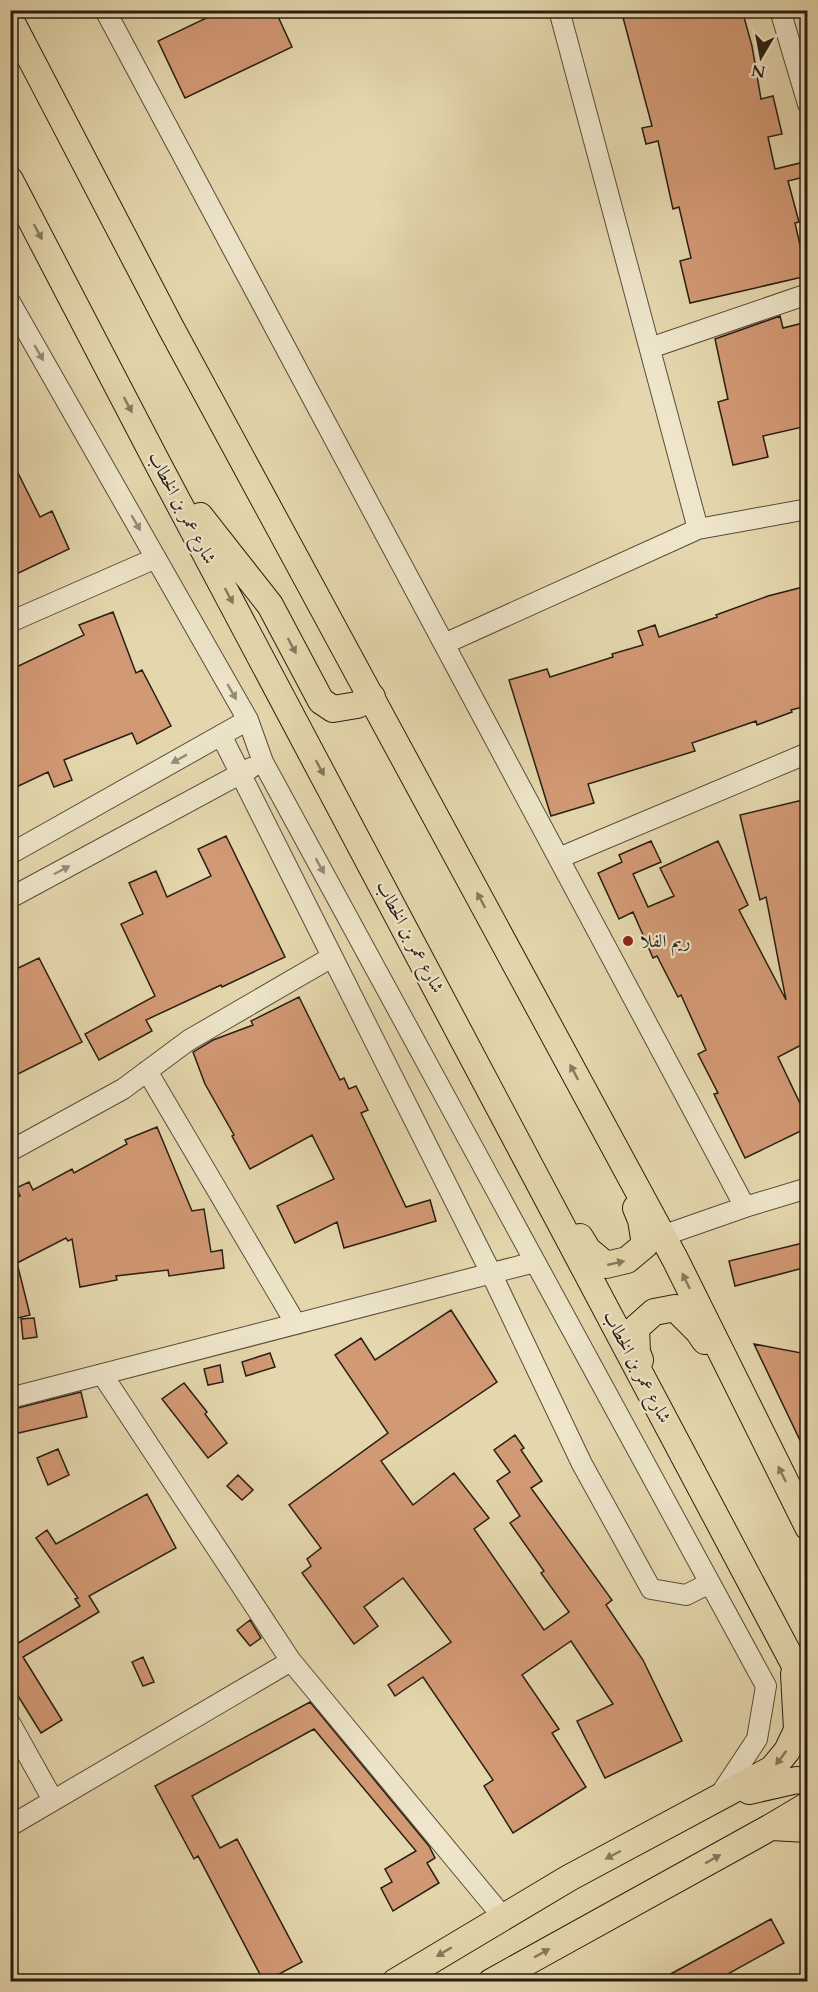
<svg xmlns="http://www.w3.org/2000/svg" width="818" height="1992" font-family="Cardo,Amiri,serif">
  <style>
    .building { fill: #d29975; stroke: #291e13; stroke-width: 1.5 }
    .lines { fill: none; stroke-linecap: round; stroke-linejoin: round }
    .minor-casing { stroke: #584c3a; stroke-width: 22 }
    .major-casing { stroke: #291e13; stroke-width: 28 }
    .minor { stroke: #eee5ca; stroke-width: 20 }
    .major { stroke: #e5d7ad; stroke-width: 26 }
    .oneway { fill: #877a60 }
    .oneway2 { fill: #958b78 }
    .poi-dot { fill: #8f2418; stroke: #eee5ca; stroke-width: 2 }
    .labels { text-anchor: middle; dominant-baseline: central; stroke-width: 4.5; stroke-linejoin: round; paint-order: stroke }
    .street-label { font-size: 18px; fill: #291e13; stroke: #eee5ca }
    .poi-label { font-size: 18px; fill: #291e13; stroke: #eee5ca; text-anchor: start }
  </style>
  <rect width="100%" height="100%" fill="#e5d7ad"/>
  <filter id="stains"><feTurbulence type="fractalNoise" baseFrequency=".00333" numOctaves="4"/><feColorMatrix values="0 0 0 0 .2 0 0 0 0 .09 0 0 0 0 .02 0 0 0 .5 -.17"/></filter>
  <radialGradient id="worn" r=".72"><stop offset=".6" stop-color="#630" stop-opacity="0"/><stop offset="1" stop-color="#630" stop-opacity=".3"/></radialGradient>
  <path class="building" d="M223,10h52l17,37 -107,51 -27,-57z
    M621,10h121l10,36 9,53 12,-3 9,38 -14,3 7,32 25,-6 4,14 -16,4 11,41 -4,1 12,53 -117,27 -10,-42 11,-3 -12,-51 -6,2 -15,-68 -12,3 -4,-16 10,-2z
    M780,316l3,12 24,-6v104l-44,10 5,21 -35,8 -15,-63 10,-3 -13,-60z
    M10,457l30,60 12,-6 17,38 -59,28z
    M807,586v120l-16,4 1,2 -35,13 -1,-4 -64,22 3,8 -107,33 6,19 -43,13 -42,-136 38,-11 3,8 63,-20 -1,-3 31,-9 -5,-14 17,-6 4,12 58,-20 -1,-2 52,-19z
    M113,612l23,61 6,-3 29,56 -34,18 -5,-11 -68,27 8,20 -18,7 -6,-15 -38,18v-120l74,-35 -5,-10z
    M807,799v243l-29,15 29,61v10l-62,30 -31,-64 4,-1 -20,-39 8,-4 -25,-55 -3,2 -21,-41 -4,2 -20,-46 -14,7 -21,-46 24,-11 -3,-7 32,-14 10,21 -28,12 15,33 26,-11 -14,-28 58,-27 30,64 -9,5 47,90 -20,-103 -6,3 -20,-85z
    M226,836l59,121 -63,30 -1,-2 -75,35 6,11 -53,29 -14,-26 70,-38 -34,-72 22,-10 -14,-31 27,-12 11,26 44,-21 -13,-27z
    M39,958l43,84 -72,36v-106z
    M299,997l41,83 4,-2 5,11 7,-3 12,24 -7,3 45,94 24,-7 6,21 -92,27 -7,-26 -42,21 -18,-37 57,-27 -22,-44 -62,34 -18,-33 2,-1 -29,-51 -12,-32 20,-12 40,-15 -2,-4z
    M157,1127l35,84 12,-2 7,43 11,-2 2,18 -55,8 -1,-6 -52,6 1,4 -37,7 -8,-48 -4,2 -2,-3 -49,25 13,52 -20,5v-119l10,-5 -4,-8 13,-6 4,8 39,-21 2,4 53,-29 -2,-4z
    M807,1242v25l-72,19 -6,-25z
    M451,1310l46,72 -116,79 32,44 41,-32 35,45 -15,11 70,101 25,-18 -28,-39 3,-2 -34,-48 10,-7 -23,-35 13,-9 -16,-22 21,-15 9,13 -3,2 21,31 -11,7 81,112 -6,5 37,55 39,81 -77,37 -28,-57 36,-17 -42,-63 -49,34 37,54 -7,4 34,54 -73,46 -29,-47 9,-6 -70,-103 -28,19 -7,-11 63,-43 -48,-64 -39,29 14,19 -24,18 -52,-71 9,-7 -4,-7 14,-11 -32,-43 99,-72 -53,-78 26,-17 14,22z
    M34,1318l3,19 -14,2 -2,-20z
    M754,1344l53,10v101z
    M270,1353l5,14 -29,9 -4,-14z
    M220,1365l3,17 -15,3 -4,-16z
    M184,1383l23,29 -2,2 22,29 -19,15 -46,-59z
    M81,1392l6,25 -77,18v-25z
    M58,1449l11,26 -21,10 -11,-27z
    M238,1475l15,15 -11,10 -15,-14z
    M147,1494l29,54 -87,48 10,16 -76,45 39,63 -21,13 -31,-50v-45l5,7 65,-39 -5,-7 3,-1 -42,-60 11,-8 9,14z
    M250,1620l11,18 -11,8 -13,-16z
    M143,1657l11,25 -11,4 -11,-24z
    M310,1702l119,144 6,12 -8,5 12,20 -46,28 -12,-23 11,-6 -7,-13 31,-18 -102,-122 -122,67 28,52 17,-9 65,123 -38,20 -66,-126 -4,3 -39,-73z
    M771,1919l13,24 -60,33 3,6h-71z"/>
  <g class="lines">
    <g class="minor-casing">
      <path id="minor" d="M105,10l339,634 254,-115
        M559,10l139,519 110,-20
        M780,10l28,94
        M10,302l238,418 15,42 503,924 -9,53 -39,59
        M650,348l158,-54
        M10,622l146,-64
        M444,644l301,563
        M221,735l270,538 91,191 69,125 35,6 24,-12
        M10,854l238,-134
        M559,858l249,-105
        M10,898l241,-130
        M147,1071l149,253
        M10,1151l113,-62 66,-49 143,-83
        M662,1236l83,-29 63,-19
        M102,1374l189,287 212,256
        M10,1398l525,-136
        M10,1723l43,77
        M10,1826l281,-165"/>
    </g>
    <g class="major-casing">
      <path id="major" d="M10,19l160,307 505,933 133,268
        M10,180l148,284 635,1198 15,32
        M200,516l70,89 51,96 12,8 24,-4 15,-8
        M580,1237l8,13 18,15 21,-5 18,-15 -4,-25 -5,-12
        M640,1360l-3,-8 -1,-24 18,-16 21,-4 23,23 7,10
        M749,1791l48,-11 11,2
        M771,1827l37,2
        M395,1982l174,-104 203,-109 15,-18 10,-21 -3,-56
        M491,1982l280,-155 37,-22"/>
    </g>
    <use href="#minor" class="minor"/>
    <use href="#major" class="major"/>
  </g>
  <defs><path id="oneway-solid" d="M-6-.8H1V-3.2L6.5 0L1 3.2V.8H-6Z" transform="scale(1.5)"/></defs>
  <g class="oneway">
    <use href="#oneway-solid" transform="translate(38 232) rotate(62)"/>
    <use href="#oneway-solid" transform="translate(128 405) rotate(62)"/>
    <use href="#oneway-solid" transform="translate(229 596) rotate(62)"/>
    <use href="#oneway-solid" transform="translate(292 646) rotate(62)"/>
    <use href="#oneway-solid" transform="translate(320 768) rotate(62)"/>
    <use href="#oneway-solid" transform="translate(481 900) rotate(-118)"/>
    <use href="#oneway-solid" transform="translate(574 1072) rotate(-118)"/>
    <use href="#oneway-solid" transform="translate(616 1263) rotate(-13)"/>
    <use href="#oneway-solid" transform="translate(686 1281) rotate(-116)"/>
    <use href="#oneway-solid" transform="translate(782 1474) rotate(-116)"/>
    <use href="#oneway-solid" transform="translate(781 1758) rotate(127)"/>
    <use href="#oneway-solid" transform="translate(613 1855) rotate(152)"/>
    <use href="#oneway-solid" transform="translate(713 1859) rotate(-29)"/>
    <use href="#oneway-solid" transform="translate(444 1952) rotate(149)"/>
    <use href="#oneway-solid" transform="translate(542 1953) rotate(-29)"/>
  </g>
  <g class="oneway2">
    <use href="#oneway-solid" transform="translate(39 353) rotate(60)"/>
    <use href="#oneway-solid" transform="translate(136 523) rotate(60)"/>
    <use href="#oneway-solid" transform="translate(232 692) rotate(60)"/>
    <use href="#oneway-solid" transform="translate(179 759) rotate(151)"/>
    <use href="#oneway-solid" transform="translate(320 866) rotate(61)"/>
    <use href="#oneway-solid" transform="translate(62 870) rotate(-28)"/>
  </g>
  <circle class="poi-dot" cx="628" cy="941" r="6"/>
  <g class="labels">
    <g class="street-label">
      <text transform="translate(182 508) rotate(62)">شارع عمر بن الخطاب</text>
      <text transform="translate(410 937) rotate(62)">شارع عمر بن الخطاب</text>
      <text transform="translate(637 1367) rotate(62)">شارع عمر بن الخطاب</text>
    </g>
    <g class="poi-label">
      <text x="640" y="941">ريم الفلا</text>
    </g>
  </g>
  <rect width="818" height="1992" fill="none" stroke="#e5d7ad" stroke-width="36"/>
  <rect x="12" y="12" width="794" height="1968" fill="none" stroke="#291e13" stroke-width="3"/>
  <rect x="18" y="18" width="782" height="1956" fill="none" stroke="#291e13" stroke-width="1.5"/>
  <g transform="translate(761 57) rotate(190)" stroke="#eee5ca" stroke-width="4.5" paint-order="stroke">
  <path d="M0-4.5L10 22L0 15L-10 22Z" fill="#291e13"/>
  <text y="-9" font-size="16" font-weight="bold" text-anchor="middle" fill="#291e13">N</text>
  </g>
  <rect width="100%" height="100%" filter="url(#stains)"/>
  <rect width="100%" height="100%" fill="url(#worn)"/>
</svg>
